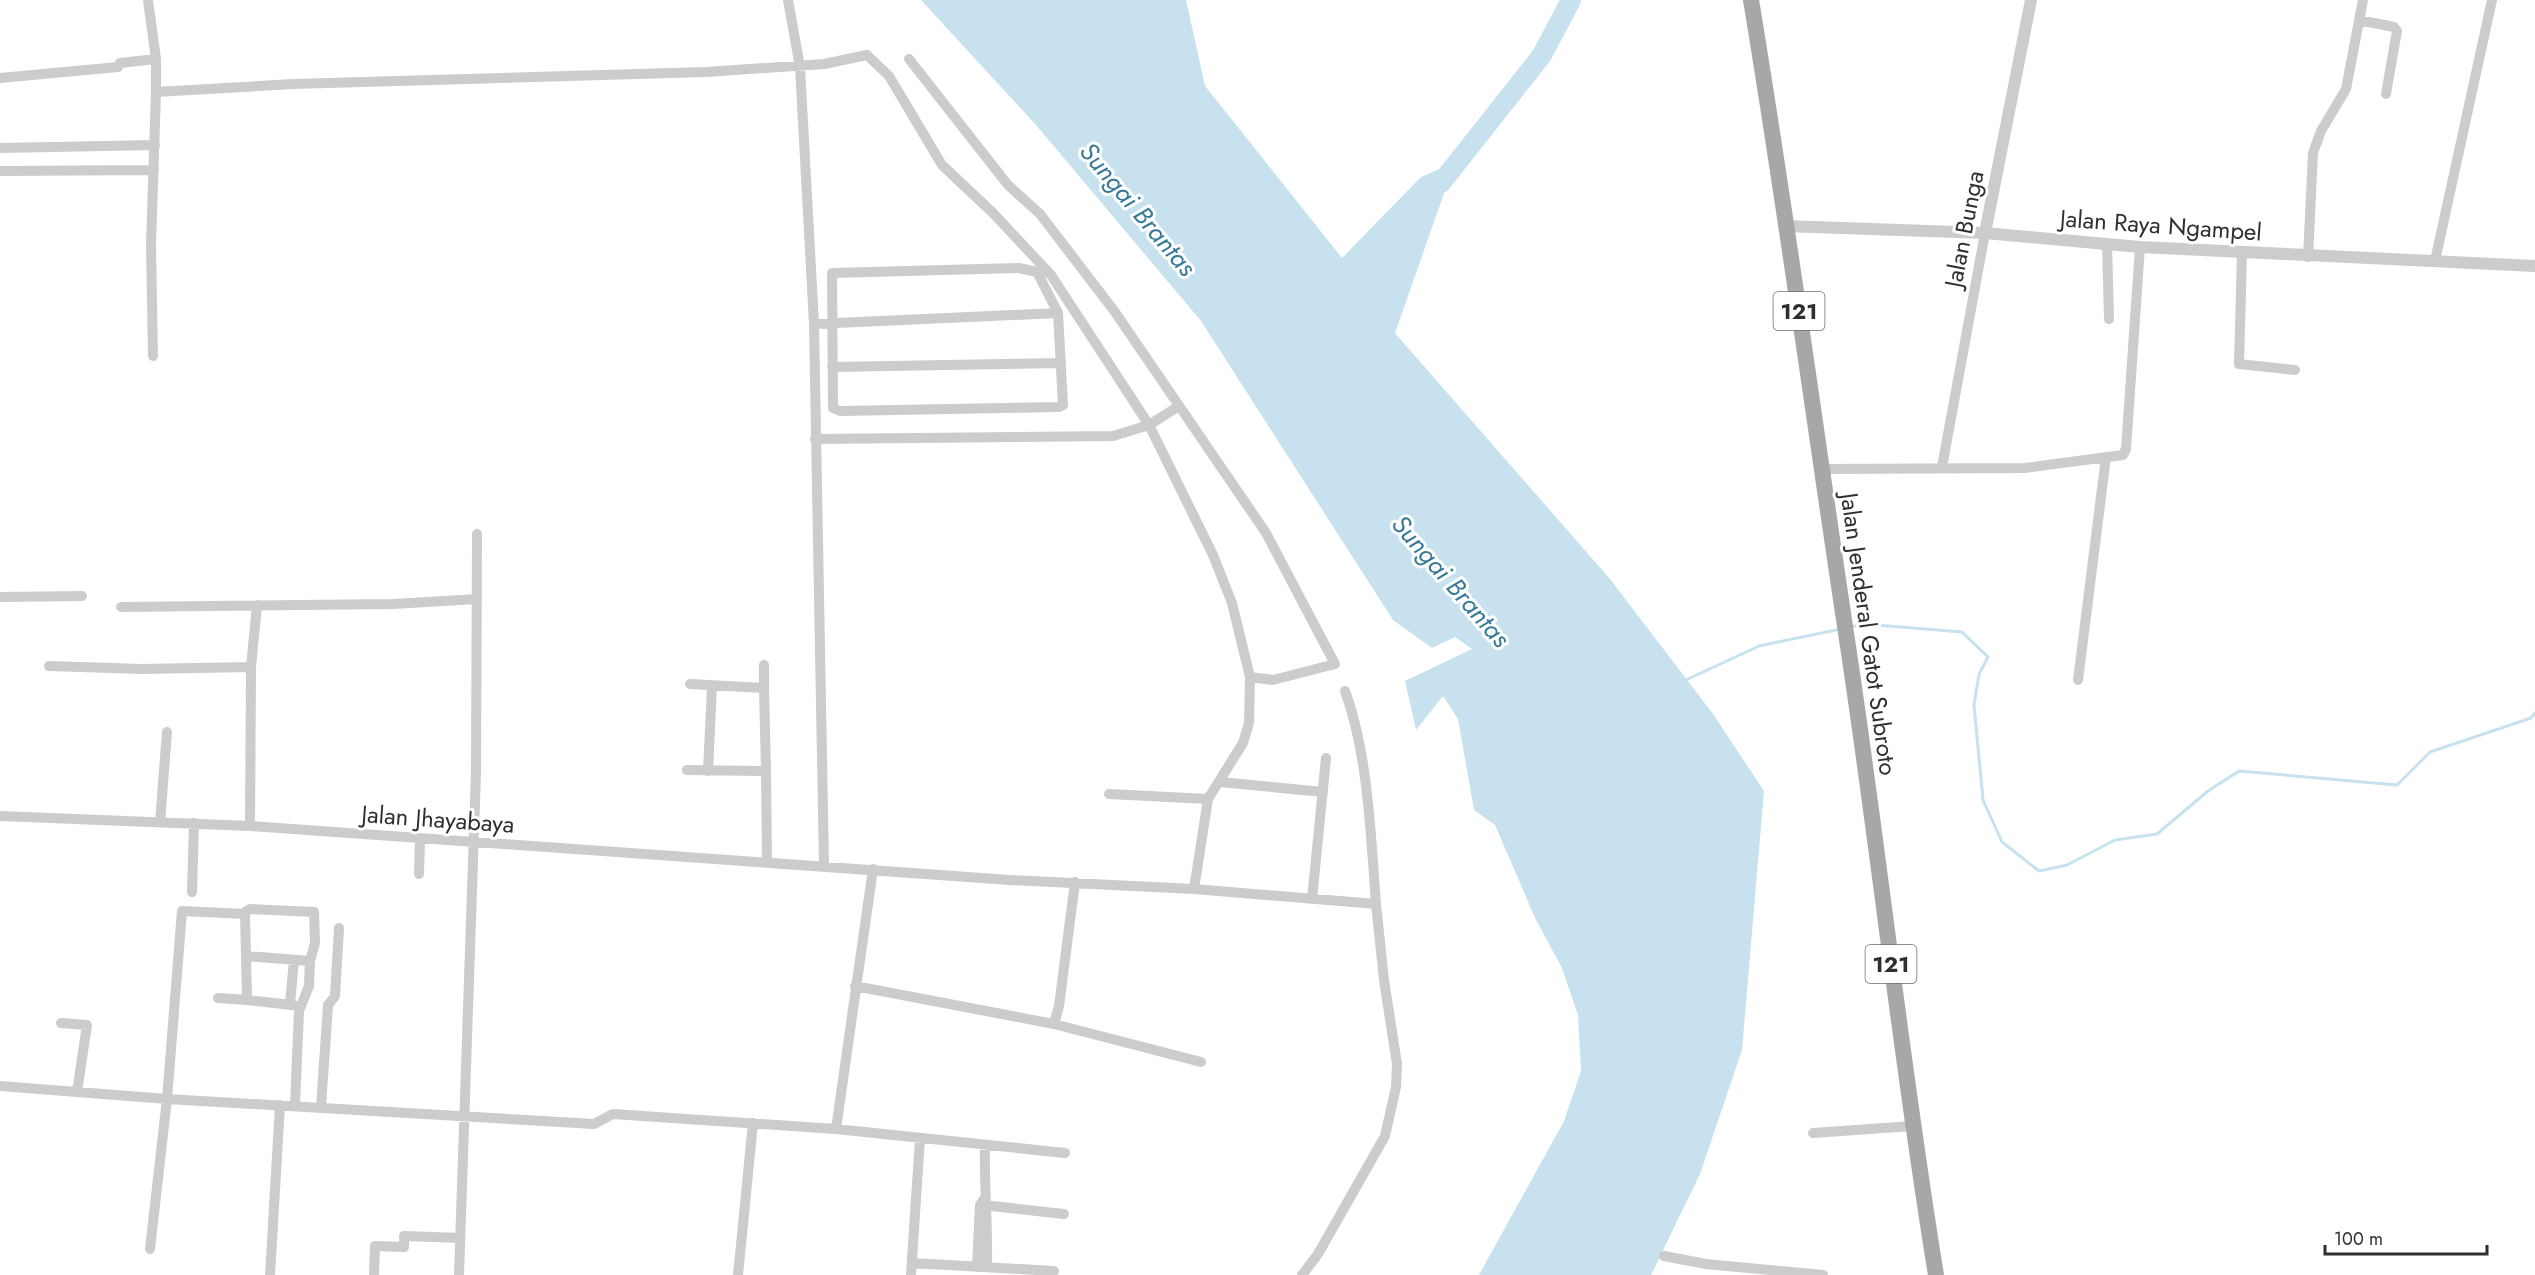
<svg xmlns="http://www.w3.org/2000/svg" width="2535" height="1275" font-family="Jost,sans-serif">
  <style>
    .water { fill: #c7e2ee }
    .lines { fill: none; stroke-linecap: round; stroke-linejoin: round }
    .stream { stroke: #c7e2ee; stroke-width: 3 }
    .river { stroke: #c7e2ee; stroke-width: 20 }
    .minor { stroke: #ccc; stroke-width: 10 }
    .tertiary { stroke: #ccc; stroke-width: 12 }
    .primary { stroke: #a7a7a7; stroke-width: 16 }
    .labels { text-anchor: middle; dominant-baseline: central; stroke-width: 6; stroke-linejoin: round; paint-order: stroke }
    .shield { fill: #fff; stroke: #6d6d6d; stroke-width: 1.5 }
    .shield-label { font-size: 22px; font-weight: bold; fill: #2f2f2f }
    .street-label { font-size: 24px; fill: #2f2f2f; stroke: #fff }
    .water-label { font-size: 26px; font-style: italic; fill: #377a97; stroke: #fff }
  </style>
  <rect width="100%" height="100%" fill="#fff"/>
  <path class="water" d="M921,0h265l19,86 137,172 79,-81 34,-15 -60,171 215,246 103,135 51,77 -22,259 -42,124 -49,101h-172l85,-154 17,-50 -3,-56 -16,-47 -26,-48 -41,-95 -21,-15 -16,-91 -15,-23 -27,34 -11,-49 67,-32 -17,-12 -23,11 -39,-28 -192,-299 -165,-196z"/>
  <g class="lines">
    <path class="stream" d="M1850,627l14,-3 98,8 26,25 -9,17 -5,31 9,95 19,42 37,29 28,-6 48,-25 42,-6 51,-43 31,-20 158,14 33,-33 101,-34 4,-5
      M1686,680l73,-34 82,-17"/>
    <path class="river" d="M1441,183l101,-128 29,-55"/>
    <path class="minor" d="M148,0l8,59v33l-5,153 2,111
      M788,0l12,67 14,257 10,542
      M2359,20l35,7 3,4 -11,63
      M909,59l99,126 32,29 75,98 151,221 69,131 -62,16 -23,-3
      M0,78l118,-11 2,-4 36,-4
      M156,92l137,-8 413,-12 118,-8 43,-9 22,21 53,89 51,48 58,62 98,150 64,130 19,48 18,74 -1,46 -6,20 -35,56 -14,90
      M0,148l155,-3
      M0,171l154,-1
      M2107,244l2,75
      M2242,252l-3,112 56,6
      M2308,257l5,-104 8,-22 25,-42 17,-89
      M2435,261l57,-261
      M1019,268l18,4 21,41 5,92 -4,2 -219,4 -7,-3 -1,-135z
      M814,324l244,-11
      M832,367l229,-4
      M815,439l298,-3 36,-11 30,-19
      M1942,467l43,-234
      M1822,469l203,-1 98,-13 3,-6 14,-202
      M0,597l82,-1
      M121,607l272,-3 84,-5
      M764,665v23
      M49,666l93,3 109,-2
      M2078,680l28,-223
      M1345,691c23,62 26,147 31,213
      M687,770l79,1 -2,-83 -74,-4
      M708,771l4,-85
      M766,771l1,91
      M1220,782l103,10
      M1109,794l99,5
      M0,816l250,10 760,54 184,9 182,15 8,76 13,84 -1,23 -11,49 -67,118 -16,21
      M160,822l7,-90
      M250,826l1,-159 6,-62
      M419,874l1,-35
      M1075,882l-16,124 -5,18 147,38
      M192,892l2,-69
      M1312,899l14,-141
      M246,956l64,5 5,-18 -1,-31 -64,-3 -5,3 2,88 53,6
      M855,986l199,38
      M218,998l29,2
      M290,1004l4,-44
      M61,1023l26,2 -10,67
      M0,1086l167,13 427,25 19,-10 223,15 229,24
      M295,1105l4,-94 10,-25 1,-25
      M321,1107l7,-102 7,-9 4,-68
      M836,1129l37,-260
      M1813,1133l99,-7
      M985,1145c-1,42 3,81 2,122
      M983,1205l81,9
      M150,1249l17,-150 15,-188 63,3
      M1664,1256l42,8 117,11
      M912,1263l142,8
      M977,1267l3,-62 4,-6
      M270,1275l10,-170
      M374,1275l1,-29 29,1v-11l56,2
      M459,1275l17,-503 1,-238
      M738,1275l15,-152
      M911,1275l9,-137"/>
    <path class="tertiary" d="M1785,226l200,7 155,14 395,19
      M1985,233l46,-233"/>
    <path class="primary" d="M1751,0c36,217 65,435 98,653 31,207 53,415 87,622"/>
  </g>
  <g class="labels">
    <g class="shield">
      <rect x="1773.5" y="292" width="51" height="38" rx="4.5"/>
      <rect x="1865.5" y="945" width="51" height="38" rx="4.5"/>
    </g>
    <g class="shield-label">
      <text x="1799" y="311">121</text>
      <text x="1891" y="964">121</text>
    </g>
    <g class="street-label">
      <text transform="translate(2161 225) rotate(4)">Jalan Raya Ngampel</text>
      <text transform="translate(1964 229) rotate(-79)">Jalan Bunga</text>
      <text transform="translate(1869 634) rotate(82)">Jalan Jenderal Gatot Subroto</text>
      <text transform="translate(438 819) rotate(4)">Jalan Jhayabaya</text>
    </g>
    <g class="water-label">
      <text transform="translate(1138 209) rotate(50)">Sungai Brantas</text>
      <text transform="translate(1451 581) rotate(49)">Sungai Brantas</text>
    </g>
  </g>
  <path d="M2325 1245v9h162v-9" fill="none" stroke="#2f2f2f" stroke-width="3"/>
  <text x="2334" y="1245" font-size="18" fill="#2f2f2f" stroke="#ffffff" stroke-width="4.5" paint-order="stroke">100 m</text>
</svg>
